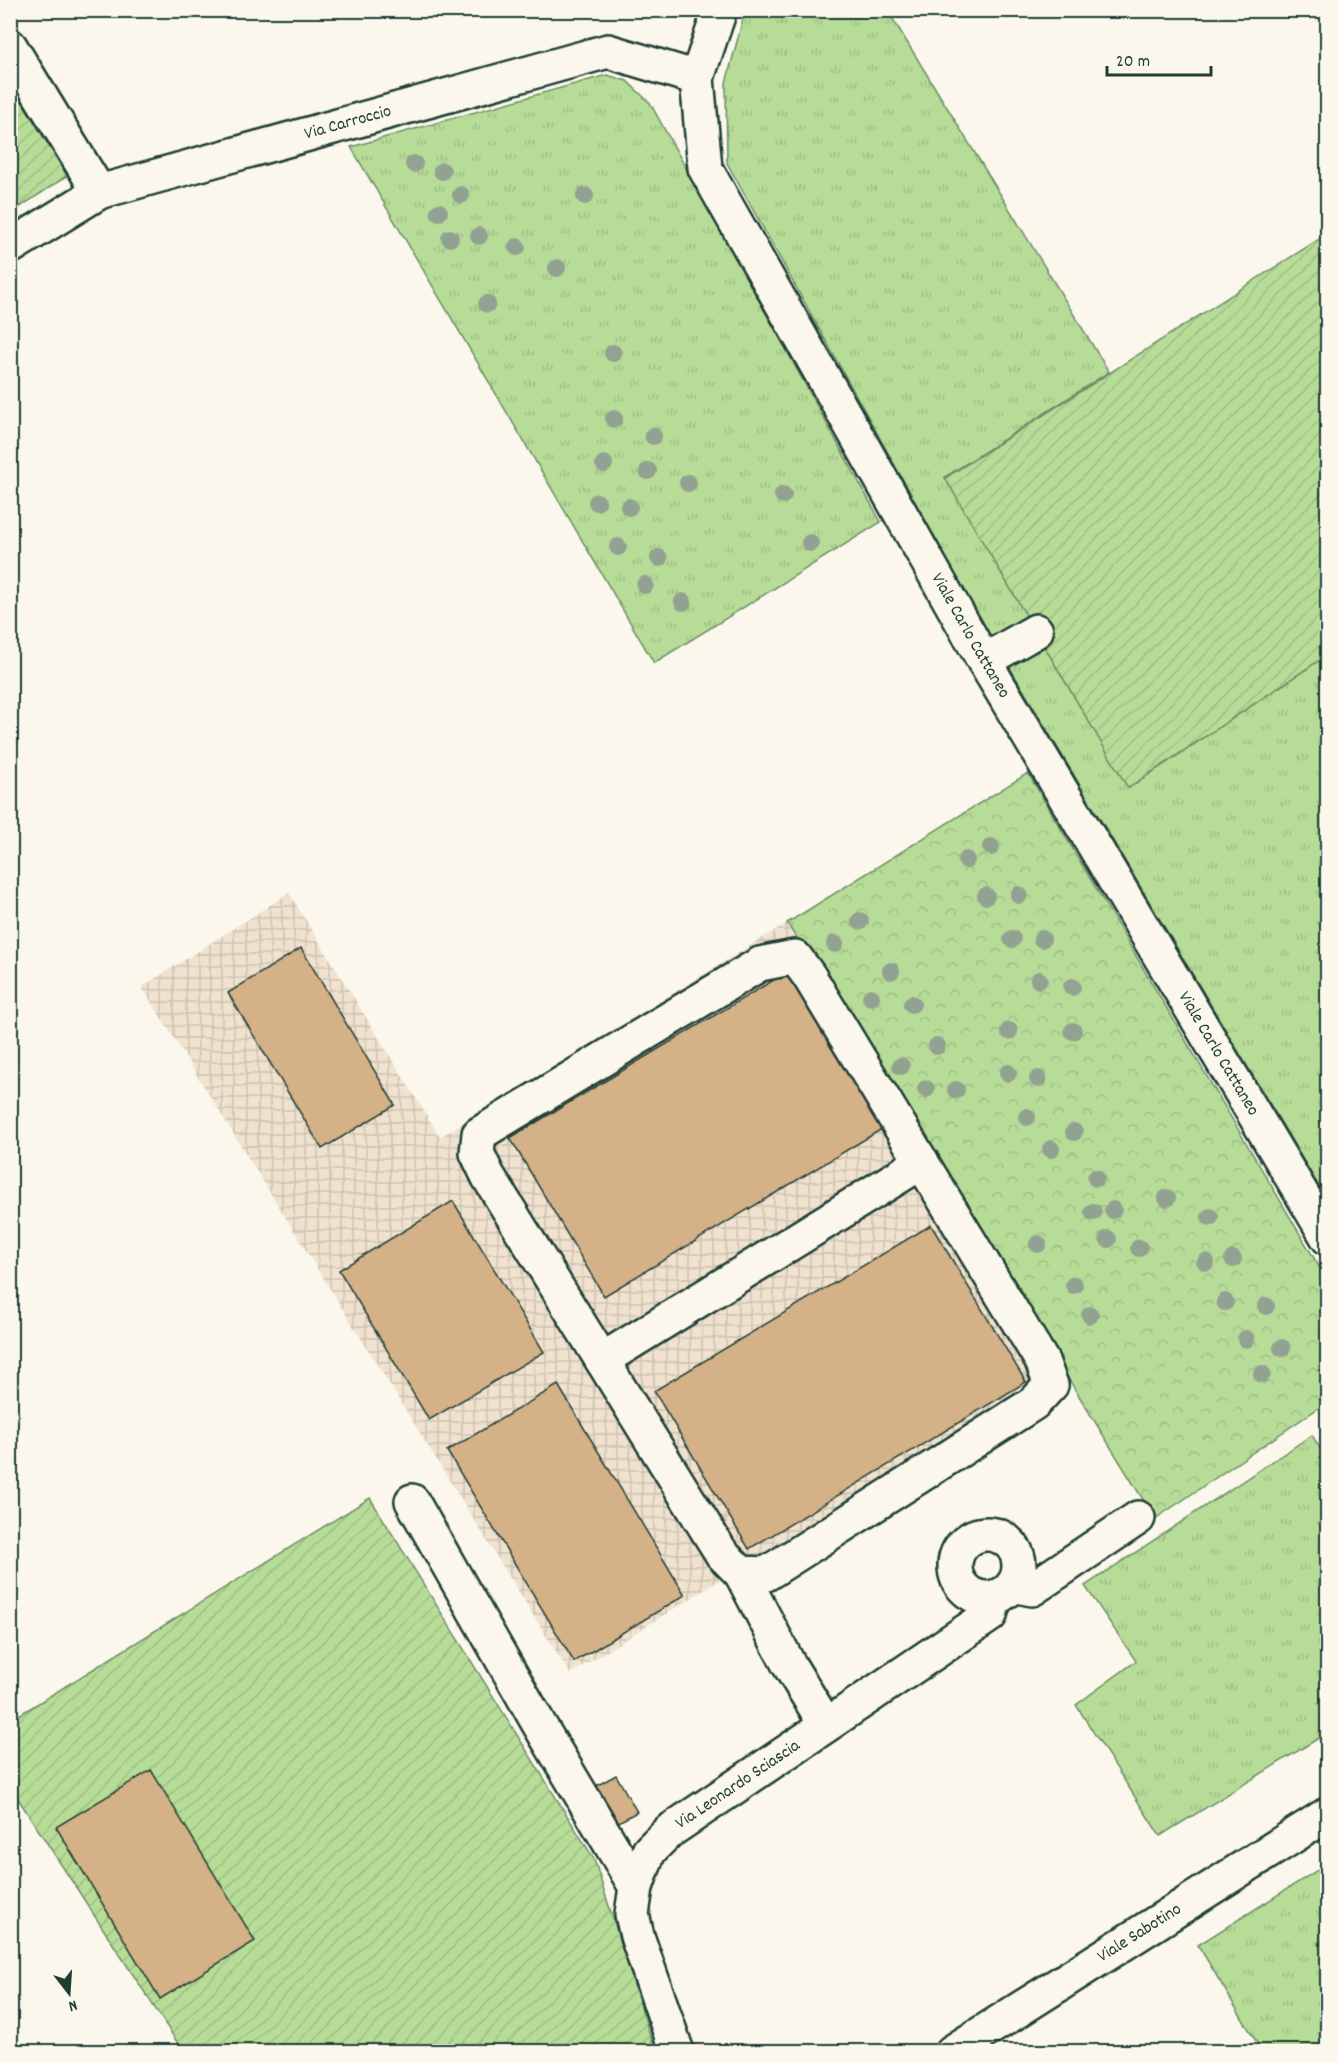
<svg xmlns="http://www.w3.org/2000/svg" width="1338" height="2062" font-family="Dekko,sans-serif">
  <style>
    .industrial { fill: url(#industrial-grid) }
    .grass { fill: url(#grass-tufts); stroke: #6b8c66; stroke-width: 1.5 }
    .forest { fill: url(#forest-crowns); stroke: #6b8c66; stroke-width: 1.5 }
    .garden { fill: url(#garden-furrows); stroke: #6b8c66; stroke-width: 1.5 }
    .building { fill: #d5b187; stroke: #1f3d34; stroke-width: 1.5 }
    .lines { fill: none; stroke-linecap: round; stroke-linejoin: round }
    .minor-casing { stroke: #1f3d34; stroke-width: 38 }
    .minor { stroke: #fbf7ec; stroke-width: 33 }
    .tree { fill: #92a292 }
    .labels { text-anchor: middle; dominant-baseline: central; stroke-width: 4.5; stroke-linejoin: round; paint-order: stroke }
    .street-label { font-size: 18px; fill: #1f3d34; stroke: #fbf7ec }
  </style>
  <defs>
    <pattern id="industrial-grid" width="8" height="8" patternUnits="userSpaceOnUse" patternTransform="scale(1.5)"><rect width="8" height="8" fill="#f0e2ce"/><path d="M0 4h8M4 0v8" fill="none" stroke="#cdc3b2"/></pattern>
    <pattern id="grass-tufts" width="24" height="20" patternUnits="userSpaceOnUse" patternTransform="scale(1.5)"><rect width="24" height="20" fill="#b7dc97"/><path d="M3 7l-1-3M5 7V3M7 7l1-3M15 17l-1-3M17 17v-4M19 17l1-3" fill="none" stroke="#9dbe83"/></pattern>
    <pattern id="forest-crowns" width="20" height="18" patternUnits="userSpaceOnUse" patternTransform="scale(1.5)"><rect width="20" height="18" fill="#b7dc97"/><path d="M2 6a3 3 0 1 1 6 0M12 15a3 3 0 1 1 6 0" fill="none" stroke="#9dbe83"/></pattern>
    <pattern id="garden-furrows" width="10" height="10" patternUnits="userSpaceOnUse" patternTransform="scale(1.5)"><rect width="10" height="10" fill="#b7dc97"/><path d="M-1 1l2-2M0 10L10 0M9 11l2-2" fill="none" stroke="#9dbe83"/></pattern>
  </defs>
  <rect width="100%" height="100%" fill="#fbf7ec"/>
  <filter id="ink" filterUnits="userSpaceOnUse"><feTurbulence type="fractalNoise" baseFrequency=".0167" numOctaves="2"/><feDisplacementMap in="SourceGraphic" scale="12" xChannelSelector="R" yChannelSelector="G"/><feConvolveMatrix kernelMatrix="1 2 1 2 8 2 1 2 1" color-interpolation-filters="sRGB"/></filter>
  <g filter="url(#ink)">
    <path class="industrial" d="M289,893l151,244 347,-214 274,443 -491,308 -428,-687z"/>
    <path class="grass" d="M745,11h143l221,361 -164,105 83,141 -36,22 -265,-477 -1,-80z
      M607,75l20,6 23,22 231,419 -227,141 -303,-516z
      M1043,644l86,144 198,-133v545l-318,-534z
      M1312,1435l15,26v272l-167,103 -84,-131 60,-44 -51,-75z
      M1327,1864v187h-65l-64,-106z"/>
    <path class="forest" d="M1028,773l299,507v122l-172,117 -368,-596z"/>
    <path class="garden" d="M11,83l56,93 -56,37h-1z
      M1327,234v421l-199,133 -183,-310z
      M370,1498l224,361 61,192h-472l-172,-263v-68z"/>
    <path class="building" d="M301,948l94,157 -73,44 -94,-156z
      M787,972l95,157 -278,167 -94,-158z
      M453,1201l91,151 -115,68 -90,-150z
      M931,1225l95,157 -277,167 -95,-158z
      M558,1385l127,210 -111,67 -127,-211z
      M151,1770l104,171 -95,58 -104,-172z
      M616,1775l21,37 -20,11 -21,-37z"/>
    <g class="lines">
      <g class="minor-casing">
        <g id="minor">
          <path id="s1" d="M720,10l-23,68 8,90 279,493 344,577"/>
          <path d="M10,46l89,146"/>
          <path id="s2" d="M10,247l89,-55 509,-141 89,27"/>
          <path d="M984,661l52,-30"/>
          <path d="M795,957l14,19 233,385 9,24 -17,18 -268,171 -25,-1 -19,-19 -234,-378 -11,-23 2,-19 281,-170z"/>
          <path d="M602,1360l320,-198"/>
          <path d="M412,1501l127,223 97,163"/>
          <circle cx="987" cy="1566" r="32"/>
          <path d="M741,1573l47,90 38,62"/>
          <path d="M1013,1585l19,4 106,-71"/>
          <path id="s3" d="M677,2052l-40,-116 -5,-22 4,-27 13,-36 19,-19 322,-217 5,-18"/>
          <path id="s4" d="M952,2052l376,-238"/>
        </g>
      </g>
      <use href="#minor" class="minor"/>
    </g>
    <g class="tree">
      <circle cx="414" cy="164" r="9"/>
      <circle cx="442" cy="171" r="9"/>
      <circle cx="461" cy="195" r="9"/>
      <circle cx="585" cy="196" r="9"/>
      <circle cx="439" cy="212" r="9"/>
      <circle cx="479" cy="236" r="9"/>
      <circle cx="450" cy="238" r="9"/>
      <circle cx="517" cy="247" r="9"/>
      <circle cx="557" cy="268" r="9"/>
      <circle cx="487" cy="304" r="9"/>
      <circle cx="613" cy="353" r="9"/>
      <circle cx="614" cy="419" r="9"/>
      <circle cx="653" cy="436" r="9"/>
      <circle cx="604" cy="464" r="9"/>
      <circle cx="648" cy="471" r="9"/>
      <circle cx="688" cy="483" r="9"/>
      <circle cx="783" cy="495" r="9"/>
      <circle cx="597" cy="502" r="9"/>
      <circle cx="629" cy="507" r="9"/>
      <circle cx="810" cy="543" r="9"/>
      <circle cx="618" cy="547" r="9"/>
      <circle cx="659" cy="558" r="9"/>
      <circle cx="645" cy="585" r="9"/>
      <circle cx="683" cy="602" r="9"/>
      <circle cx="991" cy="847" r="9"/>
      <circle cx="966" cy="860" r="9"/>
      <circle cx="1019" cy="895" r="9"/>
      <circle cx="986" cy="896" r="9"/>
      <circle cx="860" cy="921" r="9"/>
      <circle cx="1012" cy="939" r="9"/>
      <circle cx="1042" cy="939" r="9"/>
      <circle cx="835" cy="944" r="9"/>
      <circle cx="891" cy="971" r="9"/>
      <circle cx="1039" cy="980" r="9"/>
      <circle cx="1072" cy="987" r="9"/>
      <circle cx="871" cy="997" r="9"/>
      <circle cx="912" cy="1004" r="9"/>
      <circle cx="1009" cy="1031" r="9"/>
      <circle cx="1073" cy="1031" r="9"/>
      <circle cx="937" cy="1046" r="9"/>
      <circle cx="901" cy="1066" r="9"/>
      <circle cx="1008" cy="1073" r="9"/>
      <circle cx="1038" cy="1079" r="9"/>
      <circle cx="926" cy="1089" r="9"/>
      <circle cx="956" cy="1090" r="9"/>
      <circle cx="1027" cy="1117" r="9"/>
      <circle cx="1074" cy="1132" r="9"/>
      <circle cx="1051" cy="1149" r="9"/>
      <circle cx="1096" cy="1178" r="9"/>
      <circle cx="1167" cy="1198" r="9"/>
      <circle cx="1113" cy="1210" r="9"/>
      <circle cx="1093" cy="1212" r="9"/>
      <circle cx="1210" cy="1217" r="9"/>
      <circle cx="1108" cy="1239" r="9"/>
      <circle cx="1038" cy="1244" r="9"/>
      <circle cx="1139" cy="1248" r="9"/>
      <circle cx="1233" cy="1259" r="9"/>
      <circle cx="1206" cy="1262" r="9"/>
      <circle cx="1074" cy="1285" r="9"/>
      <circle cx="1225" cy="1302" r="9"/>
      <circle cx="1266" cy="1306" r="9"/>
      <circle cx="1090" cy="1315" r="9"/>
      <circle cx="1246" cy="1339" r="9"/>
      <circle cx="1282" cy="1348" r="9"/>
      <circle cx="1262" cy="1374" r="9"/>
    </g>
  </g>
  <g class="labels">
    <g class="street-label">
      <text stroke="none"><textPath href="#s2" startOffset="363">Via Carroccio</textPath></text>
      <text stroke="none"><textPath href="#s1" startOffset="700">Viale Carlo Cattaneo</textPath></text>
      <text stroke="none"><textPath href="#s1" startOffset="1186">Viale Carlo Cattaneo</textPath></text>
      <text stroke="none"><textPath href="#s3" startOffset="322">Via Leonardo Sciascia</textPath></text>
      <text stroke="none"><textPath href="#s4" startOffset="222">Viale Sabotino</textPath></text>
    </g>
  </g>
  <rect width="1338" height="2062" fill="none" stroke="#fbf7ec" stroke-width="36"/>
  <rect x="18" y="18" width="1302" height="2026" fill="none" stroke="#1f3d34" stroke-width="2" filter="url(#ink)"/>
  <g transform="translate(69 1993) rotate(163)" stroke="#fbf7ec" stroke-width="4.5" paint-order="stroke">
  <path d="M0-4.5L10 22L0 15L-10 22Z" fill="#1f3d34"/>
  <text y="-9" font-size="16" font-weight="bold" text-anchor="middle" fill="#1f3d34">N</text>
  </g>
  <path d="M1107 66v9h104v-9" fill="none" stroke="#1f3d34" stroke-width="3"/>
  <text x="1116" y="66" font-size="18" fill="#1f3d34" stroke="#fbf7ec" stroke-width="4.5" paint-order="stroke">20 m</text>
</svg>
